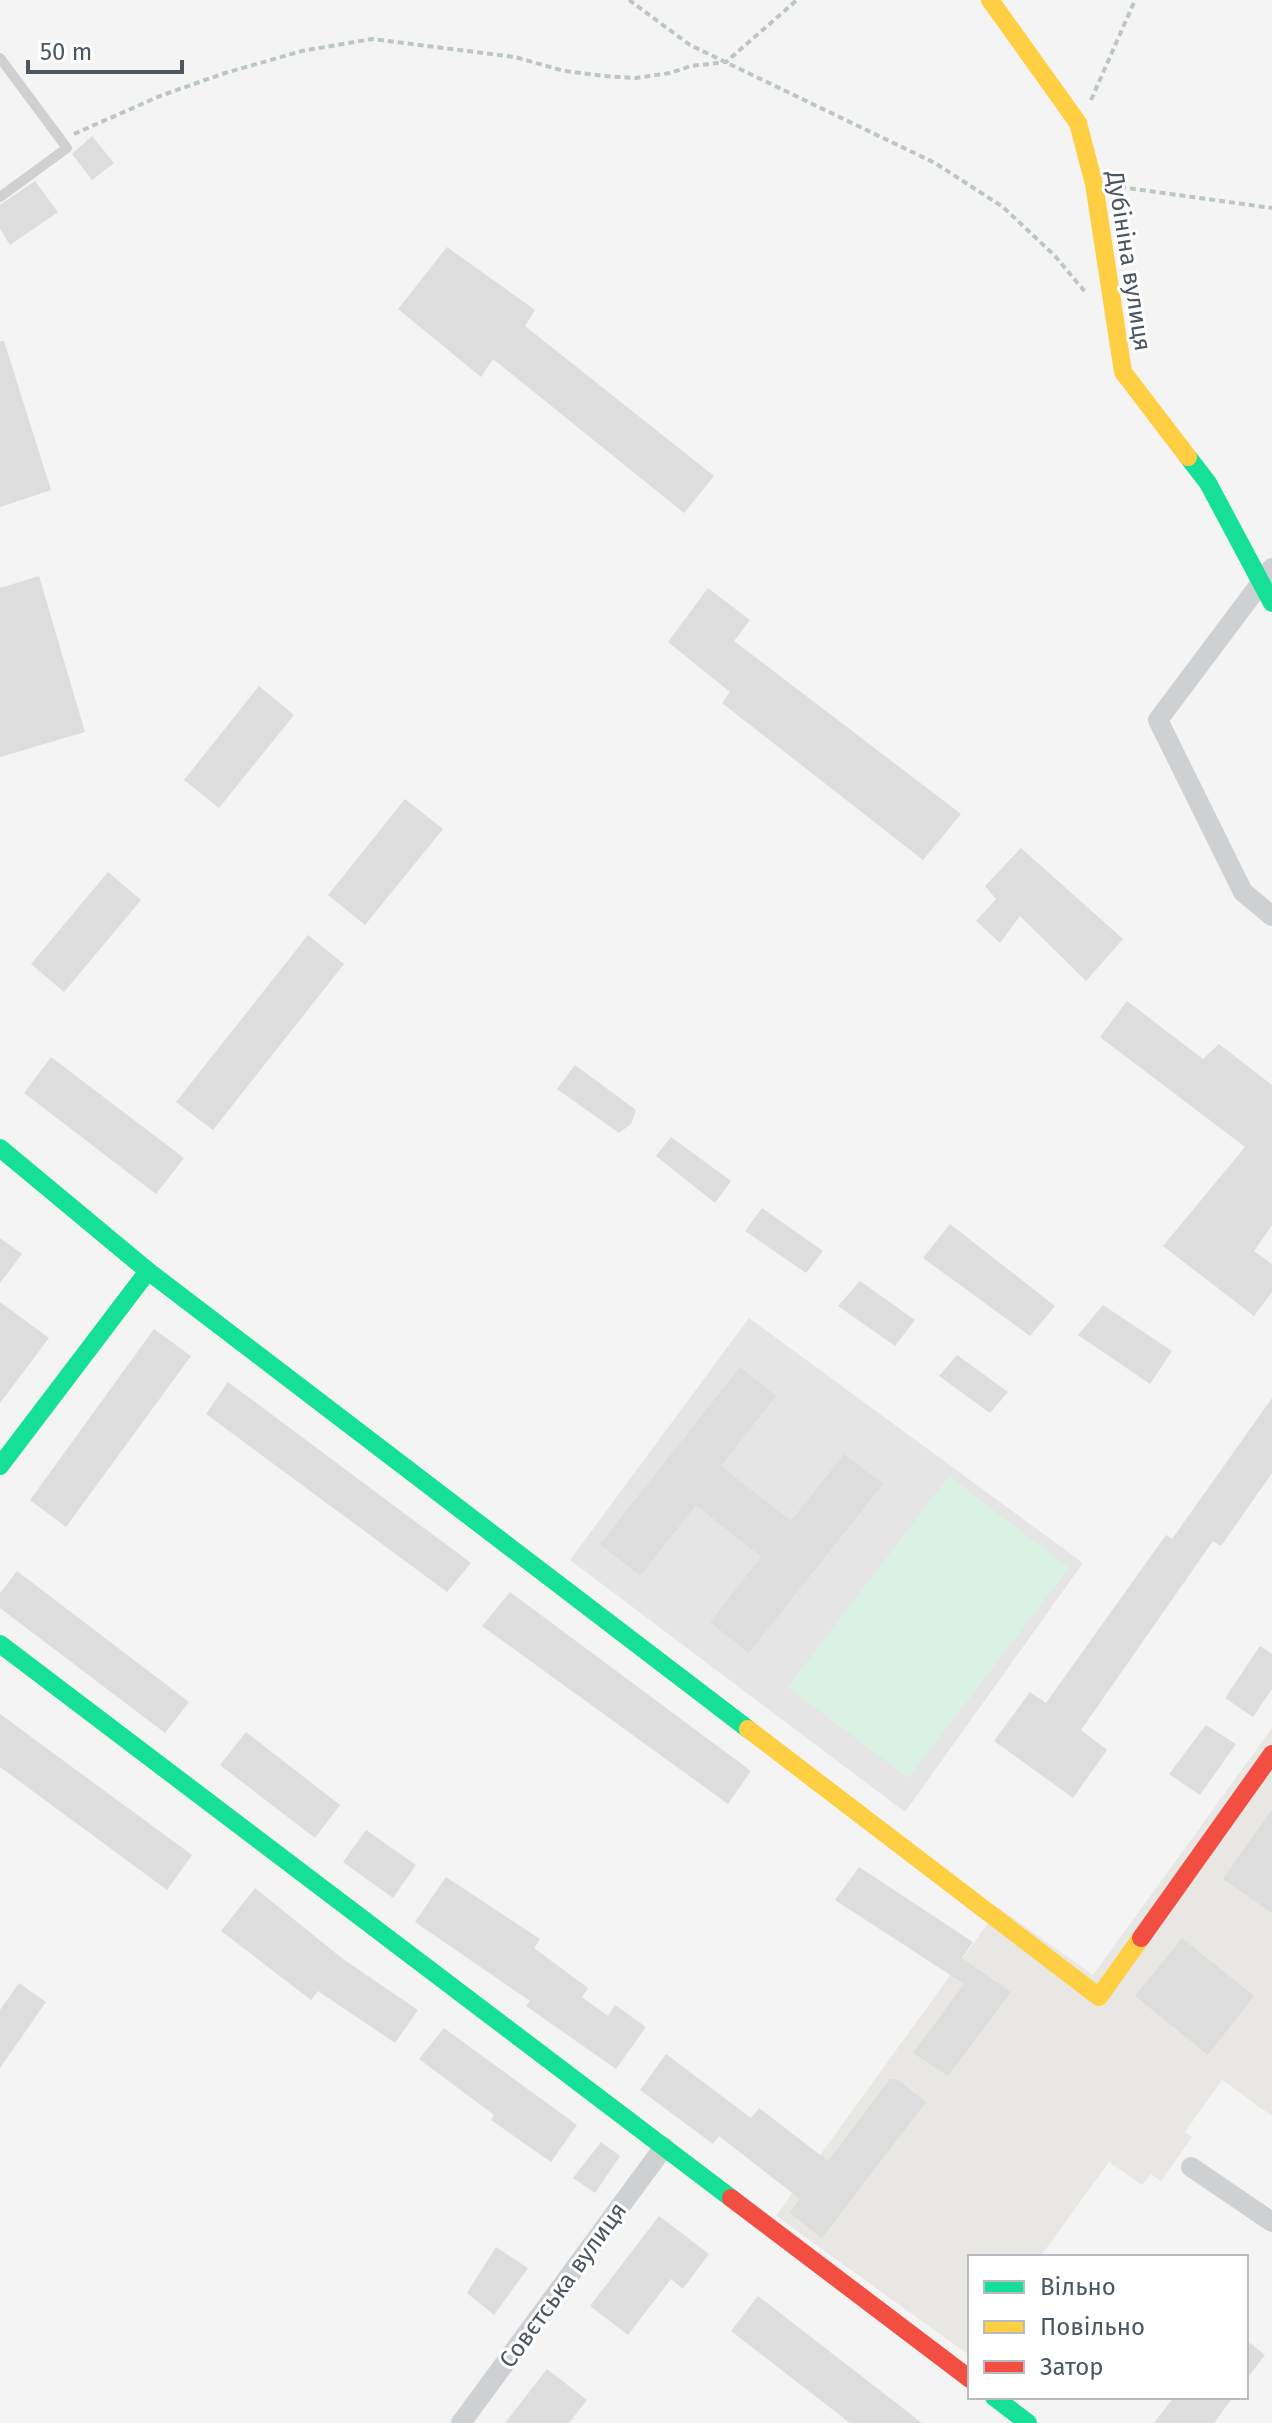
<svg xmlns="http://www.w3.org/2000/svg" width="1272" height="2423" font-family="'Fira Sans',sans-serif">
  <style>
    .commercial { fill: #e8e7e3 }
    .education { fill: #e6e5e6 }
    .green { fill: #d9f2e3 }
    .building { fill: #ddddde }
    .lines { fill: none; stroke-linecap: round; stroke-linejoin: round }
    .path { stroke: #bcc7c4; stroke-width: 4; stroke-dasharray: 6 4; stroke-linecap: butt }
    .lane { stroke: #ced0d2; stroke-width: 10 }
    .street { stroke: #ced0d2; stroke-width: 20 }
    .fast { stroke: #16e098; stroke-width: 18 }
    .slow { stroke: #ffcf43; stroke-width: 18 }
    .jam { stroke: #f24e42; stroke-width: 18 }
    .labels { text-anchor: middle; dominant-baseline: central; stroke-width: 6; stroke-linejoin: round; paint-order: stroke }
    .street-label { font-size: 24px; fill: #4a5661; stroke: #fff }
  </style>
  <rect width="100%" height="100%" fill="#f4f4f4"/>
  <path class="commercial" d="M1272,1728v388l-50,-36 -37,52 7,5 -31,44 -10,-7 -9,11 -33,-23 -69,95h-70l-1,98 -193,-139 223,-308 94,67z"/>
  <path class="education" d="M749,1318l334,245 -178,249 -335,-252z"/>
  <path class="green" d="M949,1476l120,92 -161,210 -120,-91z"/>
  <path class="building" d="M92,136l22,27 -22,17 -20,-26z
    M35,181l23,31 -48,33 -10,-16v-24z
    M447,247l88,63 -10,16 189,150 -30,37 -191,-154 -12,18 -83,-68z
    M0,341h4l47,149 -51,17z
    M39,576l46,156 -85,25v-169z
    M708,588l42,32 -16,21 227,173 -38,46 -201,-157 8,-11 -62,-50z
    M259,686l35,29 -75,93 -35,-28z
    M405,799l38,30 -78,96 -37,-30z
    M1021,848l102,91 -37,42 -66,-65 -20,27 -24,-22 20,-22 -11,-13z
    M108,872l33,28 -77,92 -33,-28z
    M308,935l36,29 -131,166 -37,-28z
    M1127,1001l76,58 16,-15 53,41v140l-18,26 18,13v28l-18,24 -91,-70 82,-99 -145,-110z
    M51,1057l133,101 -28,36 -132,-101z
    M575,1065l61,45 -5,14 -12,9 -62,-44z
    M671,1137l60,44 -16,22 -59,-47z
    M762,1208l61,43 -17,22 -61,-42z
    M950,1224l105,82 -25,30 -107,-78z
    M0,1238l22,16 -22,29z
    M860,1281l55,39 -20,26 -57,-40z
    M0,1302l49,36 -49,65z
    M1103,1305l69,46 -22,33 -72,-49z
    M154,1329l37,27 -125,171 -36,-27z
    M957,1355l51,37 -18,21 -51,-37z
    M740,1367l36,29 -55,70 70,55 53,-67 39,30 -134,169 -39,-31 51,-65 -65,-52 -56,71 -40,-32z
    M228,1382l243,181 -24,29 -241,-178z
    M1272,1398v75l-51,73 -8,-5 -132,189 26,20 -34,48 -79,-57 36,-49 16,11 120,-168 6,4z
    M17,1571l172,131 -24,31 -165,-125v-15z
    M510,1592l241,179 -23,33 -246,-178z
    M1260,1646l12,8v35l-19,28 -28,-19z
    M0,1714l192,141 -25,35 -167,-123z
    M1206,1725l30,19 -36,51 -31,-21z
    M246,1732l94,73 -25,33 -95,-73z
    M1272,1809v104l-49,-34z
    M366,1830l50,35 -23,33 -50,-36z
    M859,1867l114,75 -11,16 49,34 -63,84 -35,-23 51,-69 -129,-84z
    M446,1877l94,62 -6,9 54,40 -6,9 26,19 7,-11 31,22 -30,42 -90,-63 4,-5 -115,-79z
    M255,1888l88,71 75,51 -23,33 -77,-52 -7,9 -90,-69z
    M1182,1938l72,58 -46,59 -73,-59z
    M19,1983l27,19 -46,66v-58z
    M444,2028l133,97 -26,37 -60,-42 3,-5 -75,-56z
    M666,2054l85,64 8,-10 69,53 62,-82h7l29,23 -104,136 -33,-25 11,-14 -81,-63 -6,8 -73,-54z
    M601,2142l19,14 -25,37 -22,-15z
    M659,2216l50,38 -26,35 -12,-10 -43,56 -38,-29z
    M496,2247l32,21 -34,47 -27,-22z
    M758,2296l164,127h-72l-119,-92z
    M1246,2340l19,15 -19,25z
    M547,2369l40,31 -18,23h-64z
    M1174,2397h59l-19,26h-60z"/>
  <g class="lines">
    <path class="path" d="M629,0l61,45 245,118 68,44 52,49 31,37
      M1091,100l44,-100
      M74,134l86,-38 65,-23 77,-22 70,-12 143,18 49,14 40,5 32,2 34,-5 21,-7 35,-4 71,-62
      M1120,187l152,21"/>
    <path class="lane" d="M0,58l67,90 -67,49"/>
    <path class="street" d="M1272,568l-114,152 85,172 29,24
      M1191,2167l81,55
      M461,2423l203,-276"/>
    <path class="fast" d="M1188,457l20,26 64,120
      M0,1148l148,123 600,458
      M0,1466l148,-195
      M0,1644l731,554
      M994,2397l34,26"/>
    <path class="slow" d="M990,0l88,123 16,61 29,188 65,85
      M748,1729l351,268 42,-59"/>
    <path class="jam" d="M1141,1938l131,-184
      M731,2198l239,181"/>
  </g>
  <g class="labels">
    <g class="street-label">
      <text transform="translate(1129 261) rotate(81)">Дубініна вулиця</text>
      <text transform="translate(563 2285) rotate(-54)">Совєтська вулиця</text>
    </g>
  </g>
  <rect x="968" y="2255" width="280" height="144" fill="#ffffff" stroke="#b7bbc0" stroke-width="2"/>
  <rect x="984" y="2281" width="40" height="12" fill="#16e098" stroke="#b7bbc0" stroke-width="2"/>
  <text x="1040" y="2295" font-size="24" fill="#4a5661">Вільно</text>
  <rect x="984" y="2321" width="40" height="12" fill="#ffcf43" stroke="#b7bbc0" stroke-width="2"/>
  <text x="1040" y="2335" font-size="24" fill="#4a5661">Повільно</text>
  <rect x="984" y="2361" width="40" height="12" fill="#f24e42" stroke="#b7bbc0" stroke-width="2"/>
  <text x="1040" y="2375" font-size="24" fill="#4a5661">Затор</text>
  <path d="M28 60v12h154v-12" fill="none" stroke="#4a5661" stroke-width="4"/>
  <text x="40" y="60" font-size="24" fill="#4a5661" stroke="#ffffff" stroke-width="6" paint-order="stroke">50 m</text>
</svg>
